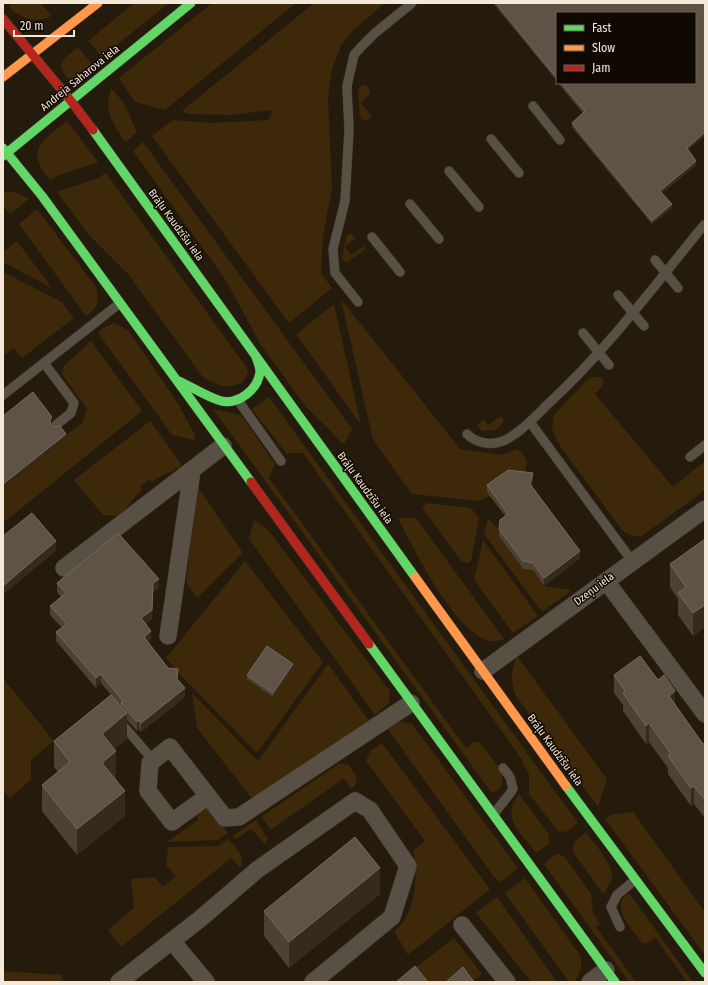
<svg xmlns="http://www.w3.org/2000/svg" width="708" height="985" font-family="'Fira Sans Condensed',sans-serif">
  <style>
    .green { fill: #3d2809 }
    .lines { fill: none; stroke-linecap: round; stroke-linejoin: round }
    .lane-casing { stroke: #3f372b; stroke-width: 10 }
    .street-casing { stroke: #3f372b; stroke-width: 18 }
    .fast-casing { stroke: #3f372b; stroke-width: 10 }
    .slow-casing { stroke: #3f372b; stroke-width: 10 }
    .jam-casing { stroke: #3f372b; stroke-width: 10 }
    .lane { stroke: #585045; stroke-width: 9 }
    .street { stroke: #585045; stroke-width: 17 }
    .fast { stroke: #63d668; stroke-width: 9 }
    .slow { stroke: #ff974d; stroke-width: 9 }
    .jam { stroke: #b3261e; stroke-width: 9 }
    .wall { fill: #4c4233 }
    .shaded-wall { fill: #342b1d }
    .building { fill: #5e5345; stroke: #756b5c }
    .labels { text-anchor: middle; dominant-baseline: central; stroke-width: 3; stroke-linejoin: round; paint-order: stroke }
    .street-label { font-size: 11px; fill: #f4e8d9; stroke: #100902 }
  </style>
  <rect width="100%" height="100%" fill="#241b0d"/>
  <path class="green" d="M13,3h27l12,13c-18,8 -30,3 -43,-9z
    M134,3h35l-67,54 -14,-16z
    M212,3h84l-131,107 -30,-8 -16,-24z
    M314,3h71l-33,28 -10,13 -10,25 -4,29 4,90 -9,48 -2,37 11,15 -43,35 -137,-187 21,-16 38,3 57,-3 5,-10 -42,5 -43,-1 -6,-3z
    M78,47l14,17 -22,18c-16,-20 -8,-21 8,-35z
    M365,85l4,3 1,5 -9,10 11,14 -6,4 -5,-2 -1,-3 -2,-24 2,-6z
    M111,88l13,15 13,29 -11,10c-14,-19 -22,-29 -15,-54z
    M67,121l31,41 -38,13 -10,5c-26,-30 -8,-39 17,-59z
    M143,142l209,287 -7,14h-4l-9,-11 -26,-25 -45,-62 -36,-66 -92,-128z
    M106,173l141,195 1,5 -6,10c-16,6 -26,3 -40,-7l-74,-102 -39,-39 -32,-43 39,-13z
    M3,192h12l14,7 -19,15 -7,-9z
    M37,209l59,78c4,14 2,21 -10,29l-67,-92z
    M348,234h4l4,4 -11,8 6,9 13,-9 2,3 -20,14 -4,-5 4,-21z
    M17,241l35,47 -49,-26v-10z
    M3,272l59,30 12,16 -52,40 -8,-10 -11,8z
    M341,299l119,150 41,6 17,-6 9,11 -2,17 -35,13v6l-11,5 -67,-7 -39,-54z
    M334,304l27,121 -65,-91z
    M114,323l15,8 48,71 18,33v5l-23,-5 -74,-102 5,-5z
    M91,341l51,70 -139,112v-36l63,-49 -1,-2 17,-13 5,-14 -25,-35 1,-7z
    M594,377h6l3,3v5l-8,9 78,93 32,-26v29l-63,46c-9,1 -13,-1 -20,-6l-62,-84 -8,-16 2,-15 33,-35z
    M269,397l309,426 -12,9 -8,-1 -29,-37v-20l-8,-13h2l-220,-308h-17l-34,-44z
    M213,409l28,6 34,49 -6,14 197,270 8,-6h5c8,11 29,29 22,44 -2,4 -5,6 -10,6z
    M499,417l4,1v5l-7,7 -14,1 -5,-6 7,-6 4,6z
    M150,421l32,44c-11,8 -20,9 -30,17l-3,-2 -9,7 2,3c-9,8 -14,17 -22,26l-17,-1 -29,-35z
    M198,487l45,66 -46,45 -11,-16z
    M427,503l44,5 8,10 -8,43 -3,2 -7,-2 -39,-54z
    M398,518h18l88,121c-4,1 -10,3 -15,2 -35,-10 -75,-91 -91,-123z
    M488,518l12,13 -1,5 24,33 10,1 11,16 28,4 -30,22 -58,-78z
    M254,520l15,11 121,160 -1,12 -14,12 -126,-176z
    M483,540l55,76 -25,17 -39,-53z
    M245,561l78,101 -66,91 -69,-70 -22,-25z
    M517,656l90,123 -9,28 -82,-111c-6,-15 -5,-26 1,-40z
    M328,664l41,57 -116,79 -56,-72 -5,-35 66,68z
    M3,678l51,63 -23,19v20l-21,18 -7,-7z
    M397,721l15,3 106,144 -17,14 -7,-5 -107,-149z
    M382,743l108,146 -82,66 -14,-24c4,-3 8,-7 11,-12 11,-17 13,-50 8,-68l12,-10 -59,-80 4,-10z
    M340,763l9,2 8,12 -2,9 -4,2 -7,-10 -73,52 -10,-13z
    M519,794l29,39 2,10 -14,10c-15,-21 -36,-34 -17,-59z
    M205,807l6,3 17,23 -10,7 -51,2 31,-22 -1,-5 3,-6z
    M633,812l72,100v43l-100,-136 6,-4z
    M256,820l12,19 -3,5 -14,-15 -15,10 -3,-3z
    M586,832c8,11 27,32 26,44 0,7 -5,12 -9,18l-30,-42 1,-10z
    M228,839c7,8 19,18 12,29l-9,-10 -110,89 -13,-17 26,-22 -3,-29 23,-2 9,10 13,-11 -10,-11 2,-18 51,-1z
    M559,854l6,3 26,37 2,19 7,11 -4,3 40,55h-7l-85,-118 9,-8z
    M525,878l56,79v11l-6,14h-6l-64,-89z
    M629,893l64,89h-6l-32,-45 -8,6h-5c-9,-13 -34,-37 -13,-50z
    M497,897l60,85h-26l-54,-68v-2z
    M454,938l28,36 -10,8h-58l-7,-8z
    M3,971l59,4v7h-59z"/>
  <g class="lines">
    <g class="lane-casing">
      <path id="lane" d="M533,106l27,34
        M491,139l28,34
        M449,171l30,36
        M410,204l29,35
        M372,237l28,35
        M655,260l23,28
        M618,295l26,31
        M358,302l-23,-29 -2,-24 12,-48 4,-71 -2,-44 7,-31 7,-8 14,-14 37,-30
        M583,333l26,32
        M44,363l30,40 -3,10 -15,12
        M3,395l117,-92
        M237,399l44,62
        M530,422l102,139
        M467,434c9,9 24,12 36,7 16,-7 33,-25 45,-37 58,-53 106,-118 156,-179l1,2
        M690,457l15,-12
        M120,722l33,38
        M494,815c5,-10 13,-16 19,-26l-3,-12 -7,-9
        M620,927l-9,-20 6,-12 18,-15"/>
    </g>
    <g class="street-casing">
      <path id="street" d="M64,568l159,-122
        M606,581l99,133
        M168,636l24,-165
        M483,671l222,-162
        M208,796l-36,26 -24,-31 2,-28 20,-16 55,71 14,-1 172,-114
        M462,925l45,57
        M172,941l34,41
        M119,982l81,-63 57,-49 98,-69 15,9 38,56 -16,51 -79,65
        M590,982l16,-12"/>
    </g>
    <g class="fast-casing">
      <path id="fast" d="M93,130l322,447
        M3,148l39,48 209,286
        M3,156l188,-153
        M179,381c13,6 28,16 42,20 18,4 37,-12 39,-29 0,-5 -2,-10 -4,-15
        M369,644l246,338
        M566,786l139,187"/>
    </g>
    <g class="slow-casing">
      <path id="slow" d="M3,77l95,-74
        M415,577l151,209"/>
    </g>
    <g class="jam-casing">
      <path id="jam" d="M3,19l68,82 22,29
        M251,482l118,162"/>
    </g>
    <use href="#lane" class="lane"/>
    <use href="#street" class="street"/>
    <use href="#fast" class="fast"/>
    <use href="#slow" class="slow"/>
    <use href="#jam" class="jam"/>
  </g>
  <path class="wall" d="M493,3h212v133l-17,14 8,15 -34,28 10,15 -20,16 -80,-97v-4l11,-10 -25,-30h137l-138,-70v68z
    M533,480l-1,6 48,72 -36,28 -11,-16 -10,-1 -24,-33v-7l6,-13 -18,-24v-7z
    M705,539v88l-12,9 -15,-21v-16l-8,-12v-23z
    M57,583l102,5 -6,4 -1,27 -6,5 5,16 -3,2 30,38 7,17 -44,35 -2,-3 -2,2 -10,-11v19l-13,10 2,28 -2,1 11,38 -48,39 -35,-44v-26l16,-13 -4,-5v-26l57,-46 -10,-12 -5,5 -40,-47v-9l6,-4 -12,-13v-9l11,-9 -4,-5z
    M293,668l-20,29 -26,-18v-4z
    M614,675l61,30 28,39 2,-1v75l-11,-14 -3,2 -23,-32v-6l-19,-26 -3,2 -23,-33v-6l-9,-12z
    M380,894l-91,74 -25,-32v-25z"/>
  <path class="shaded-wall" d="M705,132v4l-18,15v-3z
    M696,161v4l-36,29v-3z
    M672,204v4l-20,16v-3z
    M66,434v4l-63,49v-3z
    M533,473v7l-3,12v-8z
    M56,541v10l-53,44v-9z
    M580,551v7l-36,28v-8z
    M159,579v9l-6,4 -1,27 -11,8v-9l12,-35z
    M705,605v22l-12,9v-23z
    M151,631v9l-7,6v-9z
    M293,664v4l-20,29v-4z
    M101,674v9l-5,5v-10z
    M185,688v9l-44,35v-9z
    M675,691v18l-6,-13z
    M127,713v26l-25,20v-25z
    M139,720v9l-2,2v-9z
    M649,723v19l-3,2v-18z
    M116,751v26l-14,11v-25z
    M694,786v18l-3,2v-18z
    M125,791v25l-48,39v-26z
    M380,868v26l-91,74v-26z"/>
  <path class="building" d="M496,3h209v129l-18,16 9,13 -36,30 12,13 -20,17 -80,-98 13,-12 -24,-28h134v-70h-138v65z
    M33,392l19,25 -2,3 1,5 3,2 6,-1 6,8 -63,50v-68z
    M508,470l25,3 -3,11 50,67 -36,27 -11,-15 -10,-2 -24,-32 1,-9 8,-6 -21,-29z
    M32,513l24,28 -53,45v-50z
    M118,533l41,46 -6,4 -1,27 -11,8 10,13 -7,6 24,31 10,1 -1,10 8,9 -44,35 -2,-3 -2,2 -16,-19 2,-2 -22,-27 -5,4 -40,-46 11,-8 -17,-18 16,-13 -9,-10z
    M705,539v66l-12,8 -15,-20 8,-6 -16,-23z
    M267,646l26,18 -20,29 -26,-18z
    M640,656l18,24 6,-5 11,16 -6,5 34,48 2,-1v57l-11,-14 -3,2 -23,-32 3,-2 -22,-31 -3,3 -23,-33 2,-2 -11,-16z
    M111,695l16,18 -25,21 14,17 -14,12 23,28 -48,38 -35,-44 28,-23 -16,-21z
    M355,837l25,31 -91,74 -25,-31z
    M415,966l13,16h-32z
    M463,967l11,15h-28z"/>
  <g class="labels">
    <g class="street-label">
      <text transform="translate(80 78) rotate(-39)">Andreja Saharova iela</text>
      <text transform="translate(176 225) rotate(54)">Brāļu Kaudzīšu iela</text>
      <text transform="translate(365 488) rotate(54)">Brāļu Kaudzīšu iela</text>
      <text transform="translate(594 589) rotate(-37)">Dzeņu iela</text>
      <text transform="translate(555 750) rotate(54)">Brāļu Kaudzīšu iela</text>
    </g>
  </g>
  <rect width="708" height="985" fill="none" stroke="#f4e8d9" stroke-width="8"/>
  <rect x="556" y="12" width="140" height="72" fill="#100902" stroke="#6b6258"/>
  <rect x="564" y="25" width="20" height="6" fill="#63d668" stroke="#6b6258"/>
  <text x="592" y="32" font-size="12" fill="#f4e8d9">Fast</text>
  <rect x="564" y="45" width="20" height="6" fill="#ff974d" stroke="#6b6258"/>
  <text x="592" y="52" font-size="12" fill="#f4e8d9">Slow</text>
  <rect x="564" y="65" width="20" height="6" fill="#b3261e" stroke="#6b6258"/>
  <text x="592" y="72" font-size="12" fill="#f4e8d9">Jam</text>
  <path d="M14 30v6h60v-6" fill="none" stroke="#f4e8d9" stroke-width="2"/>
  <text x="20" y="30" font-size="12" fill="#f4e8d9" stroke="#100902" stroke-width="3" paint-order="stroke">20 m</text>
</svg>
